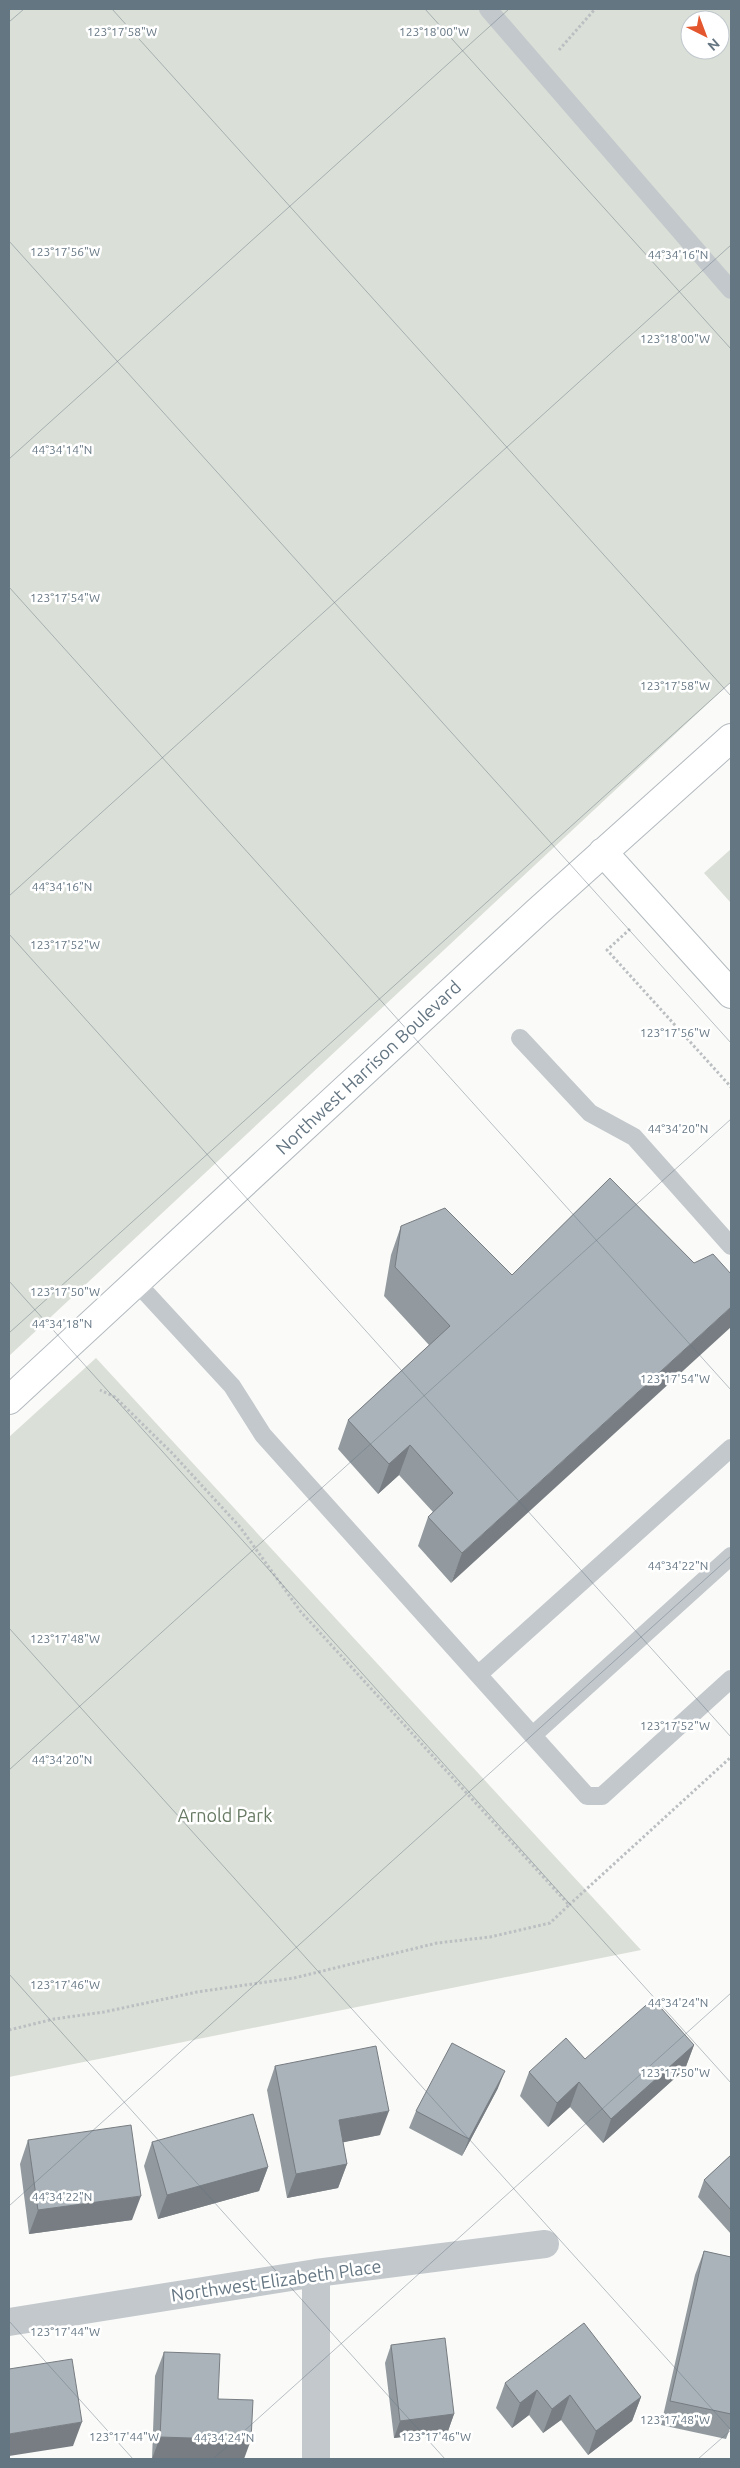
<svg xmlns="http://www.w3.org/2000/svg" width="740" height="2468" font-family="Ubuntu,sans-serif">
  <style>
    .green { fill: #dadfd7; fill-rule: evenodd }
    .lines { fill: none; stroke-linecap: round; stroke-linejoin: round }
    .secondary-casing { stroke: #b3babf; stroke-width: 30 }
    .path { stroke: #bbbfc2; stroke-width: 3; stroke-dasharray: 2.5 2.5; stroke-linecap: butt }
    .service { stroke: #c3c8cc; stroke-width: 18 }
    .minor { stroke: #c3c8cc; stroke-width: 28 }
    .secondary { stroke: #fff; stroke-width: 28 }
    .wall { fill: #929a9f }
    .shaded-wall { fill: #777d82 }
    .building { fill: #aab3b9; stroke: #777d82 }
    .ticks { fill: none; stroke: #657683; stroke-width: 1; stroke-opacity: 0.45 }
    .labels { text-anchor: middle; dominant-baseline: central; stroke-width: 5; stroke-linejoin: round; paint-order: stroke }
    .street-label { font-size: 18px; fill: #657683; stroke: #fff }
    .park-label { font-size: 18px; fill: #687a64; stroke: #fff }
    .ticks-label { font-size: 12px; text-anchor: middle; fill: #657683; stroke: #fff; stroke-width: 5; stroke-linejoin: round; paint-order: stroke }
  </style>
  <rect width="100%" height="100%" fill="#fafaf8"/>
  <path class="green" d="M9,9h722v673l-722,674zM690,20h30v30h-30z
    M731,849v54l-27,-30z
    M96,1358l545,592 -632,127v-640z"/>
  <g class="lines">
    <g class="secondary-casing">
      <path id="secondary" d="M603,852l128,142
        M9,1400l528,-488 194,-174"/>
    </g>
    <path class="path" d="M559,50l36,-41
      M630,929l-23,21 124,137
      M569,1905l162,-148
      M9,2030l45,-11 50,-7 93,-20 97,-14 143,-35 53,-6 60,-14 19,-18 -268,-293 -61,-85 -68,-74 -57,-56 -15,-7"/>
    <path class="service" d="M488,9l243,281
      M520,1038l70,75 44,24 97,109
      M136,1282l96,104 31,49 324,361h15l129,-117
      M479,1674l252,-226
      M533,1735l198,-179"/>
    <path class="minor" d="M316,2273v186
      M9,2322l307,-49 229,-29"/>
    <use href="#secondary" class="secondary"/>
  </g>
  <path class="wall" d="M610,1178l-159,405 -33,-37 10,-29 5,-5 -34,-37 -21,19 -40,-45 10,-29 81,-75 -45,-49 7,-41 10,-29 111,49z
    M694,2045l-9,24 -82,74 -33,-36 -22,20 -28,-31 9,-24 56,-13z
    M275,2066l105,69 -37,7 4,22 -9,24 -51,10 -20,-108z
    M498,2088l-36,68 -53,-28 7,-17z
    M28,2140l104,80 -103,14 -9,-70z
    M152,2142l116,25 -9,24 -101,28 -14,-53z
    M731,2155v79l-33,-37 6,-17z
    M704,2251l27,6v169l-5,13 -65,-14 34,-150z
    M391,2345l63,69 -6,17 -54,7 -9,-75z
    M164,2352l54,47 26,60h-92l3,-83z
    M505,2383l136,14 -9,24 -44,34 -27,-35 -18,13 -14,-18 -17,13 -16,-20z"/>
  <path class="shaded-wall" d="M731,1307v20l-280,256 11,-30z
    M410,1445l-11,30 -21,19 11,-30z
    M694,2045l-9,24 -82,74 8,-24z
    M505,2071l-7,17 -36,68 7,-17z
    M579,2082l-9,25 -22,20 9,-24z
    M389,2111l-9,24 -50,10 9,-25z
    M347,2164l-9,24 -51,10 9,-24z
    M268,2167l-9,24 -101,28 9,-24z
    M141,2196l-9,24 -103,14 9,-24z
    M537,2390l-8,25 -17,13 8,-25z
    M570,2395l-9,25 -18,13 9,-24z
    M641,2397l-9,24 -44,34 8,-24z
    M454,2414l-6,17 -54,7 6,-17z
    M82,2422l-9,24 -64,10v-22z
    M160,2437l91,3 -7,19h-92z"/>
  <path class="building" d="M610,1178l84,85 19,-9 18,20v33l-269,246 -34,-36 25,-24 -43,-48 -21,19 -41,-44 102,-94 -55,-59 6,-41 44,-18 67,67z
    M653,1999l41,46 -83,74 -32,-37 -22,21 -28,-31 37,-34 19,21z
    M452,2043l53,28 -36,68 -53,-28z
    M376,2046l13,65 -50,9 8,44 -51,10 -21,-108z
    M253,2114l15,53 -101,28 -15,-53z
    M131,2125l10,71 -103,14 -10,-70z
    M731,2155v55l-27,-30z
    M704,2251l27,6v157l-61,-13z
    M584,2323l57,74 -45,34 -26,-36 -18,14 -15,-19 -17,13 -15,-20z
    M445,2338l9,76 -54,7 -9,-76z
    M164,2352l56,2 -2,45 35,1 -2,40 -91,-3z
    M72,2359l10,63 -73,12v-65z"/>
  <path class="ticks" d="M112,9l619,687M425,9l306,340M9,22l15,-13M9,241l722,802M9,459l500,-450M9,587l722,803M9,896l722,-651M9,934l722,803M9,1281l722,802M9,1333l722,-651M9,1628l722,802M9,1770l722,-651M9,1974l436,485M9,2206l722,-650M9,2321l124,138M213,2459l518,-466M698,2459l33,-29"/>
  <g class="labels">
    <g class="street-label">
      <text transform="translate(368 1067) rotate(-43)">Northwest Harrison Boulevard</text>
      <text transform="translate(276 2280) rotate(-8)">Northwest Elizabeth Place</text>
    </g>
    <g class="park-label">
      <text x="225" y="1815">Arnold Park</text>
    </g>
  </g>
  <g class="ticks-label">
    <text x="122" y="36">123°17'58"W</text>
    <text x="434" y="36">123°18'00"W</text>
    <text x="65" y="256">123°17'56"W</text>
    <text x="678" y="259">44°34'16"N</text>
    <text x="675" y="343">123°18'00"W</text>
    <text x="62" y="454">44°34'14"N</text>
    <text x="65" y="602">123°17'54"W</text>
    <text x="675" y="690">123°17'58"W</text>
    <text x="62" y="891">44°34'16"N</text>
    <text x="65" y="949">123°17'52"W</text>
    <text x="675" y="1037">123°17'56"W</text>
    <text x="678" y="1133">44°34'20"N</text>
    <text x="65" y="1296">123°17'50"W</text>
    <text x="62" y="1328">44°34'18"N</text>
    <text x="675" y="1383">123°17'54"W</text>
    <text x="678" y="1570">44°34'22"N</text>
    <text x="65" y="1643">123°17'48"W</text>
    <text x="675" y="1730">123°17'52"W</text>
    <text x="62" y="1764">44°34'20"N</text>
    <text x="65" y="1989">123°17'46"W</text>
    <text x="678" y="2007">44°34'24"N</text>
    <text x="675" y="2077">123°17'50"W</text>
    <text x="62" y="2201">44°34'22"N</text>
    <text x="65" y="2336">123°17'44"W</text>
    <text x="675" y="2424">123°17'48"W</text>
    <text x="124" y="2441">123°17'44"W</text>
    <text x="436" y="2441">123°17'46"W</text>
    <text x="224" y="2442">44°34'24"N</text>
  </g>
  <rect width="740" height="2468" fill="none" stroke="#657683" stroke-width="20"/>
  <g transform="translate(705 35) rotate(138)"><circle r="24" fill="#ffffff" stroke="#c1c8cd"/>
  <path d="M0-4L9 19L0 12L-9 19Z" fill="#e4572e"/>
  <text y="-8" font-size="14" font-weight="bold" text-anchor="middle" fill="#657683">N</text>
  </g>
</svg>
